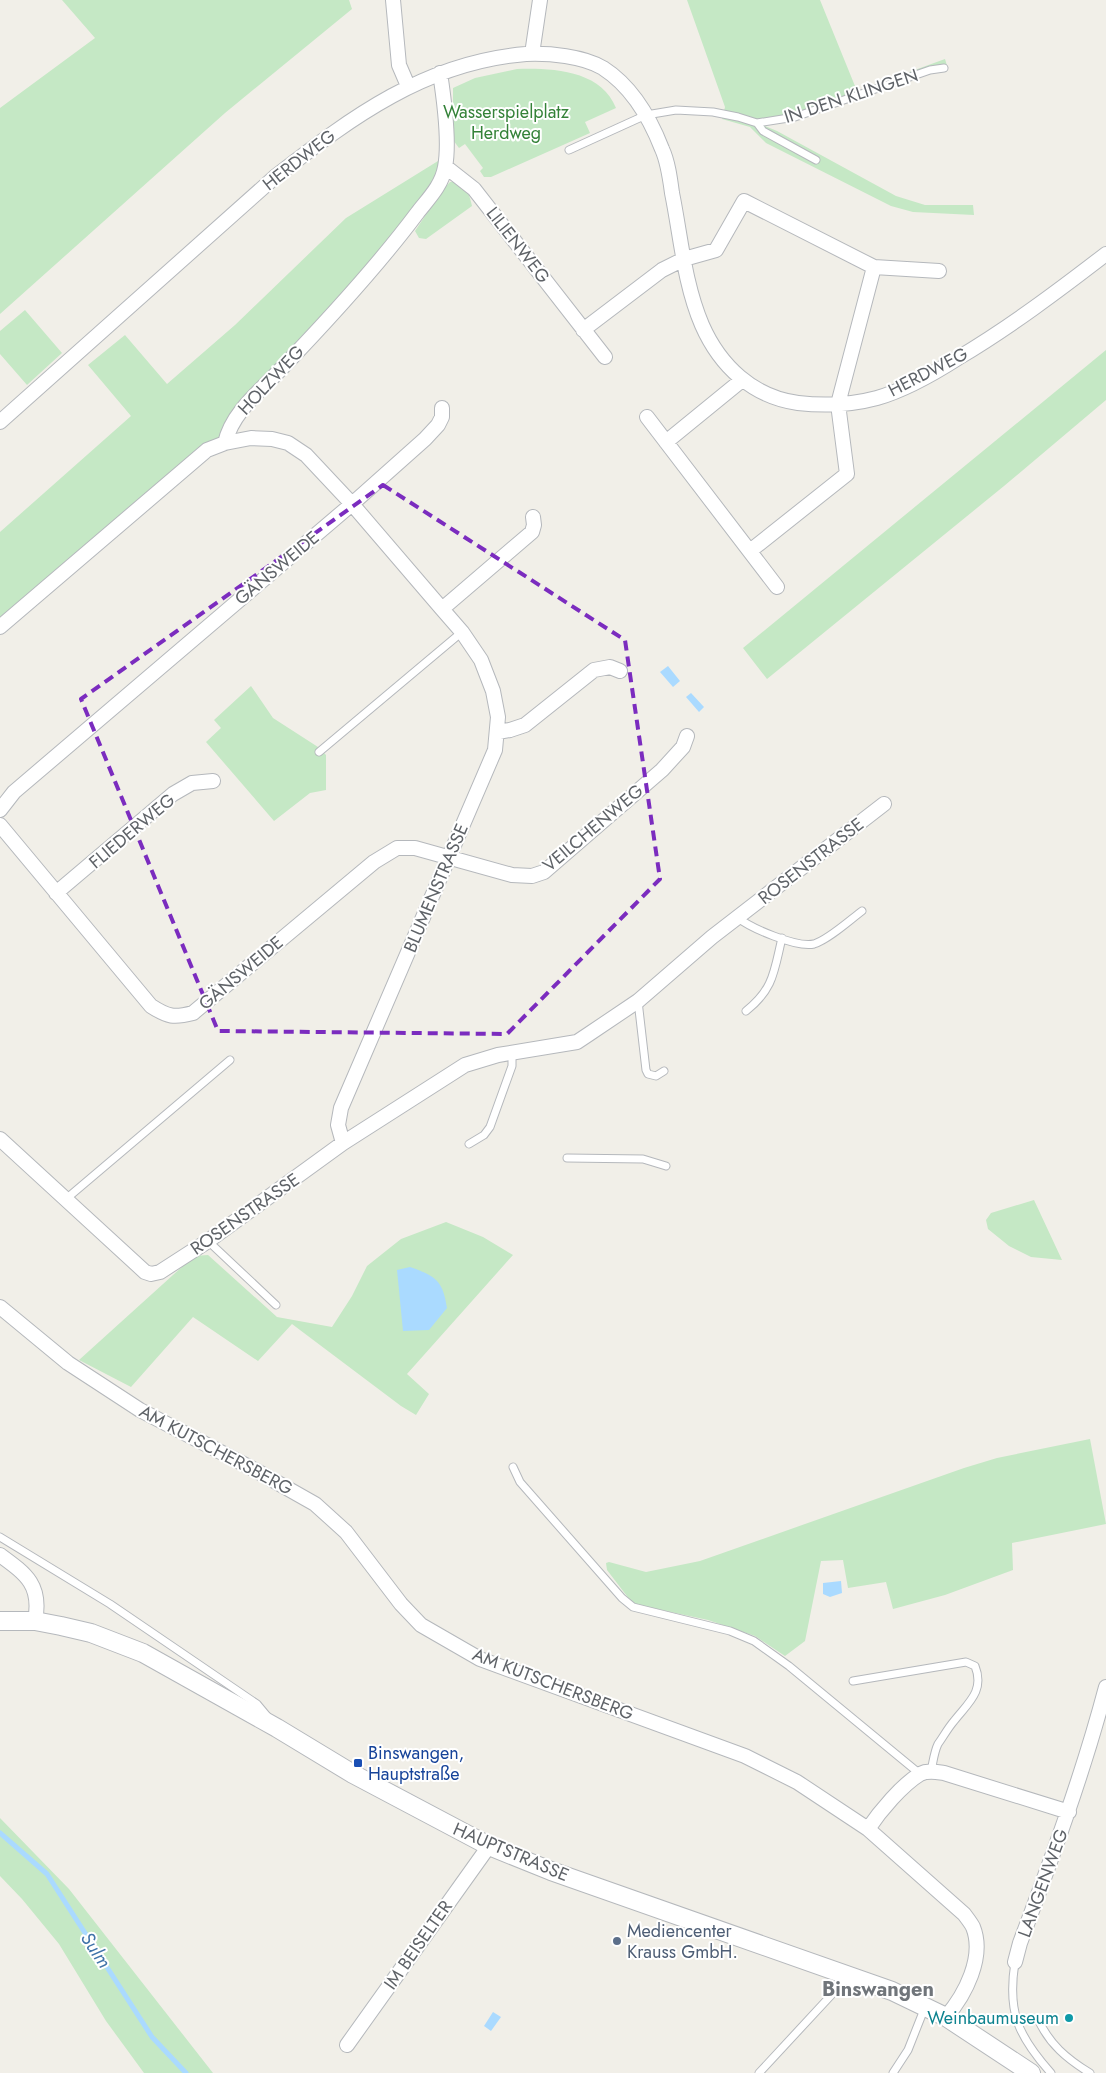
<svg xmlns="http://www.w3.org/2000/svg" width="1106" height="2073" font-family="Jost,sans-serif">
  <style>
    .green { fill: #c5e8c5 }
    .water { fill: #aadaff }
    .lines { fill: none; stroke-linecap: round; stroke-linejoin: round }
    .stream { stroke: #aadaff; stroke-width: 5 }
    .service-casing { stroke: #b5b8bc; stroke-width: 9 }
    .minor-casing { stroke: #b5b8bc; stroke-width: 16 }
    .tertiary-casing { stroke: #b5b8bc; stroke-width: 20 }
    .service { stroke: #fff; stroke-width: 7 }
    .minor { stroke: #fff; stroke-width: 14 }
    .tertiary { stroke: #fff; stroke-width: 18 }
    .marked { fill: none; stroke: #7b2cbf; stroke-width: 4; stroke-dasharray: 10 6; stroke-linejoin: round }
    .transit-dot { fill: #1a4fb4; stroke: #fff; stroke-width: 2 }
    .service-dot { fill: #5c6f8a; stroke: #fff; stroke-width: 2 }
    .culture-dot { fill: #0f9aa8; stroke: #fff; stroke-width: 2 }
    .labels { text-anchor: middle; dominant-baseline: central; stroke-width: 4; stroke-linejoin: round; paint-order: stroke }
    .street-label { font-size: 18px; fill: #5f6368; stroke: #fff }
    .park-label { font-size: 18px; fill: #348238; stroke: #fff }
    .transit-label { font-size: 18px; fill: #164399; stroke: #fff; text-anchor: start }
    .service-label { font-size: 18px; fill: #4e5e75; stroke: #fff; text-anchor: start }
    .culture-label { font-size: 18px; fill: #0d838f; stroke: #fff; text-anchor: end }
    .water-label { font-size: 19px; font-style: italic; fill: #4174aa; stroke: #fff }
    .quarter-label { font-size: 20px; font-weight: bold; fill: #70757a; stroke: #fff }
  </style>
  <rect width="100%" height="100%" fill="#f1efe8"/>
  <path class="green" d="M62,0h287l3,9 -127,104 -225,201v-206l95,-70z
    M687,0h133l37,91 88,-32 3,10 -89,26 -64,22 -37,6 19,8 119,65 29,9h48l1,10 -61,-3 -22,-6 -125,-63 -16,-16 -28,-8 3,-12z
    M517,69c35,-1 84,1 99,39l-31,14 5,11 -99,44h-7l-4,-6 3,-3 -18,-24 -6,4 -6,-8v-52l22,-10z
    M438,161v11l-3,8 -39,52 -153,177 -18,34 -225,183v-94l131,-116 -43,-51 37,-30 42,49 68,-59 111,-107z
    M450,182h10c7,7 10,14 12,24l-46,33 -7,-1 -4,-7 28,-42z
    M25,310l37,43 -35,32 -27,-31v-23z
    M1106,350v50l-102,86 -237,193 -24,-31z
    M251,686l22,32 45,29 8,8v35l-16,3 -36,28 -68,-79 15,-14 -7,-8z
    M1034,1200l28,60 -31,-3 -22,-11 -21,-17 -2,-9 5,-7z
    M446,1222l37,15 30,18 -106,119 22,20 -13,21 -15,-9 -109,-82 -34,37 -65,-44 -62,70 -52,-27 115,-104 14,-1 69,62 55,10 20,-31 15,-30 34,-27z
    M1090,1439l16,85 -94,19 1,27 -68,25 -52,14 -7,-27 -38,6 -5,-28 -22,1 -16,80 -20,15 -30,-20 -47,-16 -75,-16 -26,-34 -1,-7 3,-1 37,10 54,-11 264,-93 33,-10z
    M0,1818l69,71 144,184h-69l-38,-52 -47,-77 -37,-45 -22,-23z"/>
  <path class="water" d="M668,666l12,15 -7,6 -13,-15z
    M691,693l13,14 -5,5 -13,-15z
    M410,1267c26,9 33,14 37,41l-18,22 -26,1 -6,-61z
    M841,1581l1,12 -12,4 -7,-3v-11z
    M493,2012l8,5 -10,14 -7,-5z"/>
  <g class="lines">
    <path class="stream" d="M0,1833l47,41 105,163 34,36"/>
    <g class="service-casing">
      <path id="service" d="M757,123l38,-6 135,-47 14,-2
        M569,150l77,-35 30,-5 37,2 25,5 19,6 6,8 53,29
        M319,752l143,-120
        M737,917c13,11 60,31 77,27 14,-4 36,-24 48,-33
        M638,1001l8,69 2,4 8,2 8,-5
        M746,1011c28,-22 28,-40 36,-73
        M469,1144l15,-9 6,-8 22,-61v-14
        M567,1158l76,1 23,7
        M66,1199l164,-139
        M208,1241l68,64
        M513,1467l7,15 102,116 11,9 97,24 24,10 35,25 131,108
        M0,1537l110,67 147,100 10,12
        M853,1681l113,-19 9,4c10,25 -7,37 -21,55 -6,7 -11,16 -16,23 -4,8 -5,19 -7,27
        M1015,1962c-8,50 3,74 36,111
        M1038,2019c11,25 29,40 52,54
        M759,2073l89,-96
        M893,2073l15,-23 17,-43"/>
    </g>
    <g class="minor-casing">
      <path id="minor" d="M393,0l6,65 9,21
        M532,54l8,-54
        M446,167l28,22 131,168
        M583,330l79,-60 22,-11 32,-9 28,-49 130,66 65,4
        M647,417l130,170
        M0,422l276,-246c76,-59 150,-114 250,-122 23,-1 57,2 77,14 28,18 47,50 59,81 6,13 8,29 10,44 9,44 12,90 30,132 18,41 51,72 96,78 26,3 53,2 79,-5 28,-8 56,-24 81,-40 52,-31 100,-67 148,-104
        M666,442l76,-62
        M225,443c7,-31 36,-53 56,-74 48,-50 96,-102 137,-157 11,-14 24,-27 27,-45 5,-25 -1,-68 -5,-94
        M750,551l97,-77 -9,-70 36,-137
        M442,609l90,-77 2,-7 -1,-8
        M0,627l207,-177 18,-7 26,-5 21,1 16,4 18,12 46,49 90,105 20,23 19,28 12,31 5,26 -3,33 -154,358 -3,17 5,18
        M498,732l12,-2 15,-5 69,-55 16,-3 10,4
        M0,810l14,-18 338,-288 73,-65 13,-14 4,-8v-9
        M0,825l151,181c17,11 23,12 42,7l181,-151 23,-14h18l97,27 20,1 12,-4 118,-102 21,-23 4,-11
        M56,893l117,-99 19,-11 21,-2
        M0,1139l145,133 6,2 9,-2 48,-31 135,-98 122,-78 33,-10 79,-13 12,-8 49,-33 74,-64 172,-133
        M0,1307l68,56 72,47 115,60 60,34 31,28 55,72 20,21 59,34 265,97 52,26 71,47 96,85c3,4 7,9 9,13 12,30 -8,68 -27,90
        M0,1555c26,19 42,30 35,66
        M868,1829c12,-18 34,-44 52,-55 8,-4 16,-2 24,-1l125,39
        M1015,1962l5,-19c32,-85 63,-169 86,-256
        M347,2045l142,-199"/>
    </g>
    <g class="tertiary-casing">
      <path id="tertiary" d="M0,1621h35l26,5 30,7 52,20 134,75 76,46 136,72 62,25 341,120 54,26 85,56"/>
    </g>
    <use href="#service" class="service"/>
    <use href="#minor" class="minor"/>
    <use href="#tertiary" class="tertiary"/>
  </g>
  <path class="marked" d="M383,485l242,155 35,239 -153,155 -289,-3 -137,-332z"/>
  <rect class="transit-dot" x="353" y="1758" width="10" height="10" rx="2.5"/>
  <circle class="service-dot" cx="617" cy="1941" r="5"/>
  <circle class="culture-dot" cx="1069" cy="2018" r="5"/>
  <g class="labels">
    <g class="street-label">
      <text transform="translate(851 96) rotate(-18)">IN DEN KLINGEN</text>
      <text transform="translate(299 160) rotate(-38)">HERDWEG</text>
      <text transform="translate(518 245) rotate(52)">LILIENWEG</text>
      <text transform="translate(928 372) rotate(-27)">HERDWEG</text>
      <text transform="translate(271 380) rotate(-47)">HOLZWEG</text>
      <text transform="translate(277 568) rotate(-40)">GÄNSWEIDE</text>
      <text transform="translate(593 828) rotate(-40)">VEILCHENWEG</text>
      <text transform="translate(132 831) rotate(-40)">FLIEDERWEG</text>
      <text transform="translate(811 861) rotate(-38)">ROSENSTRASSE</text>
      <text transform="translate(436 888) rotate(-67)">BLUMENSTRASSE</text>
      <text transform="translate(241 973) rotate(-40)">GÄNSWEIDE</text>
      <text transform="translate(245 1214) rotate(-35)">ROSENSTRASSE</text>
      <text transform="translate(216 1450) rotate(28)">AM KUTSCHERSBERG</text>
      <text transform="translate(553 1684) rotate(21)">AM KUTSCHERSBERG</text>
      <text transform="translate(511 1852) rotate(23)">HAUPTSTRASSE</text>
      <text transform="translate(1043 1883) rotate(-70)">LANGENWEG</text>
      <text transform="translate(418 1945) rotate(-55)">IM BEISELTER</text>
    </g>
    <g class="park-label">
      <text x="506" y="112">Wasserspielplatz<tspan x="506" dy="21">Herdweg</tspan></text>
    </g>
    <g class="transit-label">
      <text x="368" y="1753">Binswangen,<tspan x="368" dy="21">Hauptstraße</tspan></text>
    </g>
    <g class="service-label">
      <text x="627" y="1931">Mediencenter<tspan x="627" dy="21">Krauss GmbH.</tspan></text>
    </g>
    <g class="culture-label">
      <text x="1059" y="2018">Weinbaumuseum</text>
    </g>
    <g class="water-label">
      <text transform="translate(96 1950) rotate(57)">Sulm</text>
    </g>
    <g class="quarter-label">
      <text x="878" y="1989">Binswangen</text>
    </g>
  </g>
</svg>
